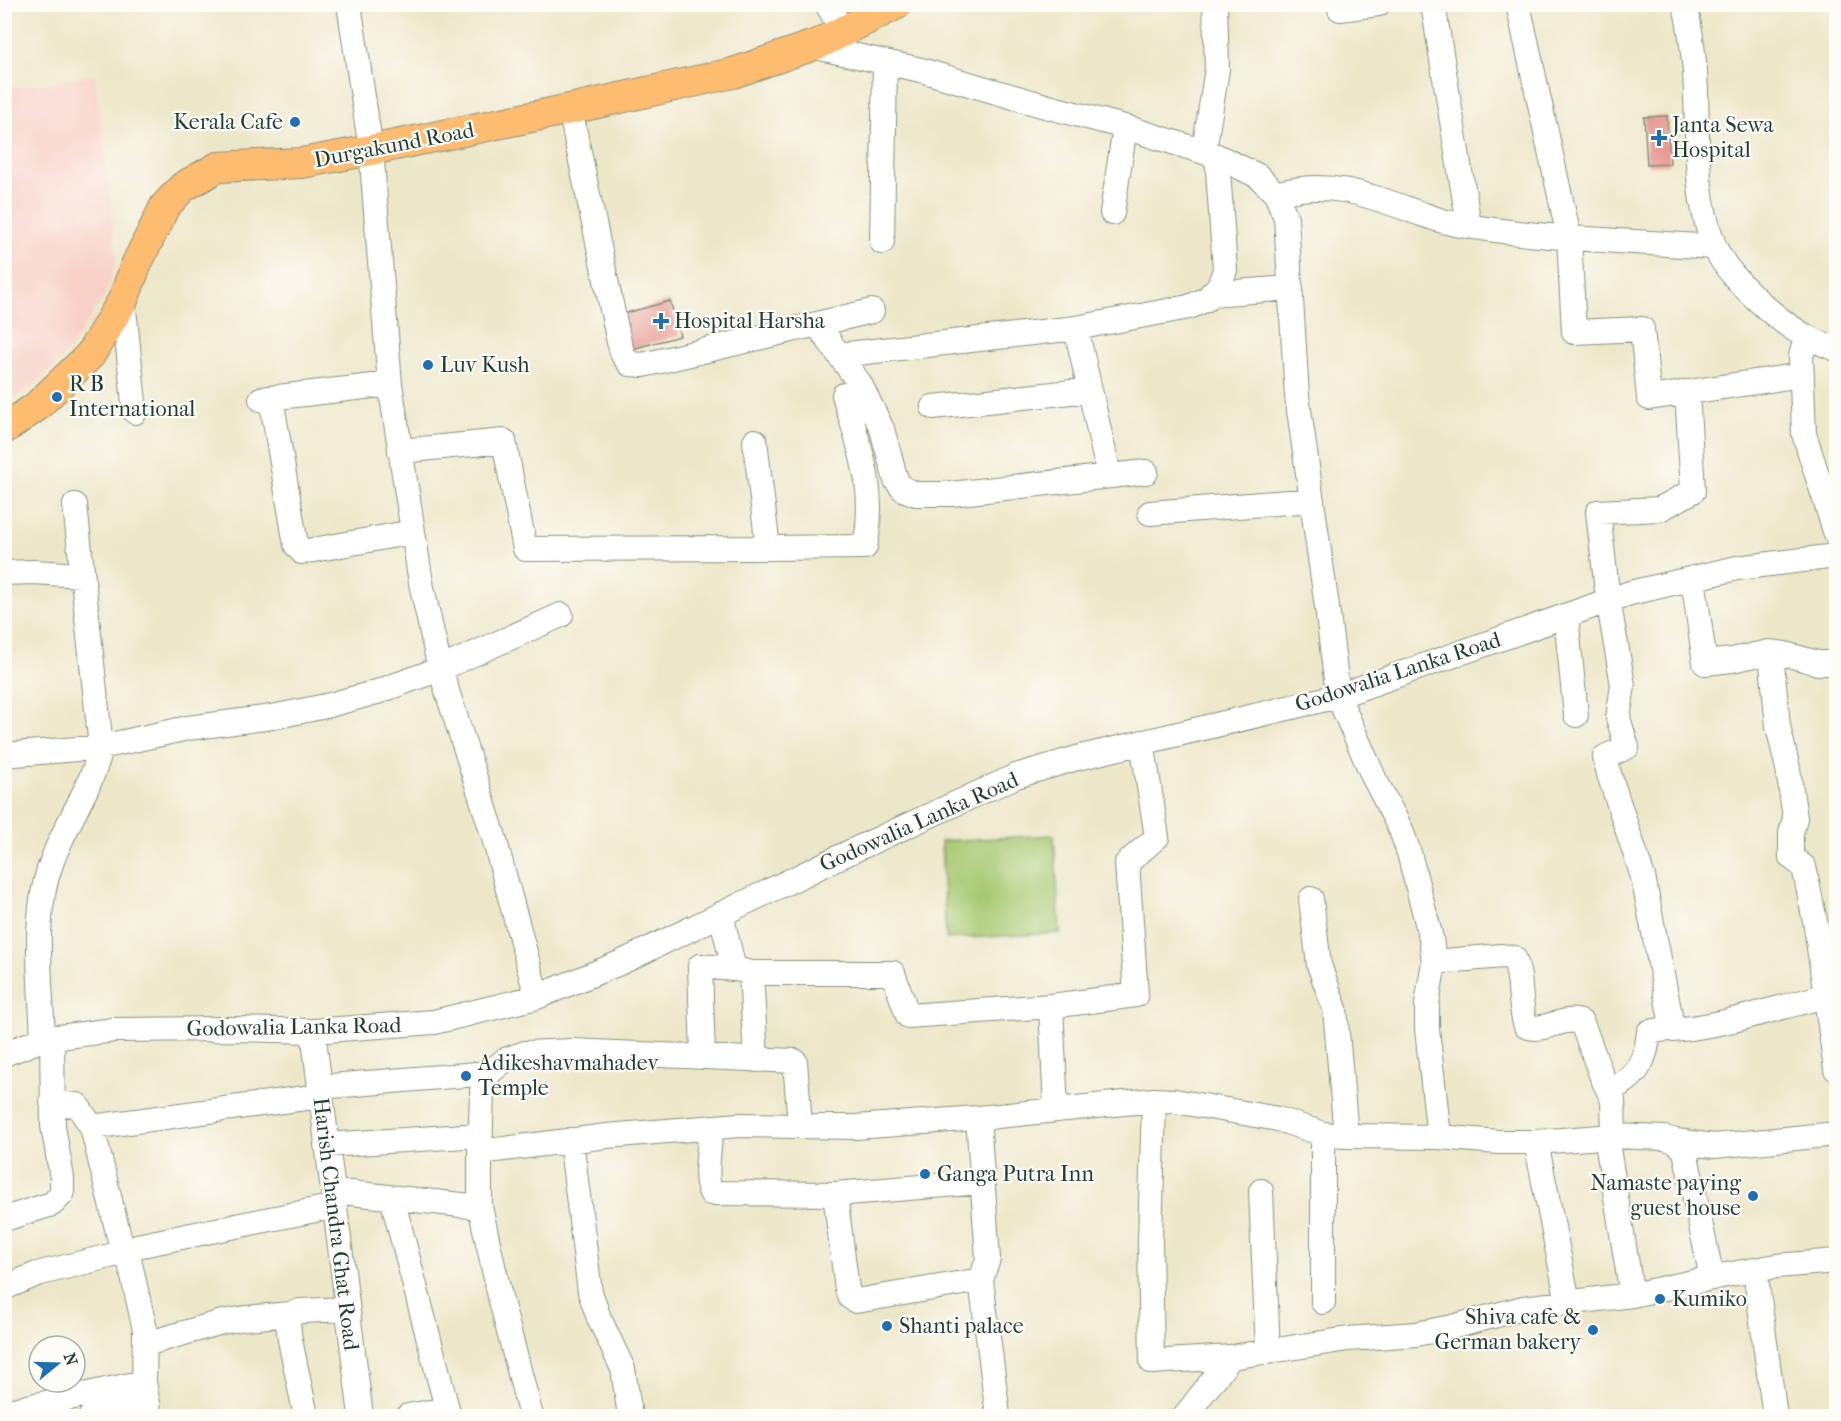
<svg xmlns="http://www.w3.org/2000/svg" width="1841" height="1421" font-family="'IM FELL French Canon',serif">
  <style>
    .built { fill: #f7d1c8 }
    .green { fill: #a7c972; stroke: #638353; stroke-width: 1.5 }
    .building { fill: #e5928a }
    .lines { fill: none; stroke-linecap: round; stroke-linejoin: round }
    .minor-casing { stroke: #86927e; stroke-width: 26 }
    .major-casing { stroke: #86927e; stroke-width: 32 }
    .minor { stroke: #fff; stroke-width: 24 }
    .major { stroke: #fdbc70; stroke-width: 30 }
    .poi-dot { fill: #1f6fb2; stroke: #fdfcf7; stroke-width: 2 }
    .labels { text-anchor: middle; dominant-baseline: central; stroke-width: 4.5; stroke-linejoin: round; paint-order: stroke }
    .poi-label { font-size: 22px; fill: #1f3d34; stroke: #fdfcf7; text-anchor: start }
    .street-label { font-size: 22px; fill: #1f3d34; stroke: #fdfcf7 }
  </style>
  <rect width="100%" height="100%" fill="#fdfcf7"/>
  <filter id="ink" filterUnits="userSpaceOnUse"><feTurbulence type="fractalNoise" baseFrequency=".0167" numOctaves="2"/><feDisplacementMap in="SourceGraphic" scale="12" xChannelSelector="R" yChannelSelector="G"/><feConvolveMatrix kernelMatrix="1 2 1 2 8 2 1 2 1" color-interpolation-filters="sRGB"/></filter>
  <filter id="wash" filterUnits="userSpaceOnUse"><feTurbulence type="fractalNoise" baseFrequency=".008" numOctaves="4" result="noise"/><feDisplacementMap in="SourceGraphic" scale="24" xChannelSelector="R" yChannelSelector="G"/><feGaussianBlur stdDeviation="1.35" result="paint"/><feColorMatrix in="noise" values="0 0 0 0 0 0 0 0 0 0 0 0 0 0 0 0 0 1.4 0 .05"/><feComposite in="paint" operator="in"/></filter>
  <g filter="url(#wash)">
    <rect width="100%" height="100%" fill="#ede7c9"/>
    <path class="built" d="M95,75l22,184 -10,33 -39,60 -33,33 -30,17v-314z"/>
    <path class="green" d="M1054,835l6,98 -114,6 -5,-98z"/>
    <g id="blocks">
      <path class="building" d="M1667,116l3,48 -23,1 -3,-48z
        M670,301l10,35 -52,14 -9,-35z"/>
    </g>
  </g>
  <g filter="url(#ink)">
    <use href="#blocks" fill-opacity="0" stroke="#86927e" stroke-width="1.5"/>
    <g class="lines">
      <g class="minor-casing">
        <path id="minor" d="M349,4l22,146 19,234 31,199 19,86 53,165 44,163
          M827,4l16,28
          M1433,4l36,222
          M1518,4l51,233 5,95 68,-3 7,69 153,-23
          M1685,4c5,23 8,45 10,68 4,58 -3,118 19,173 12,31 63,76 93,92 9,5 20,8 29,12
          M1340,9l38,-5
          M811,46l110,24 124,36 80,21 92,29 41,20 18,18 10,24 11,178 30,211 11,89 36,82 27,52 8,23 22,85 3,24 -7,42v25l12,108
          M570,109l49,233 4,13 7,9 13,1 229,-54
          M1204,151l13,-82 -2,-65
          M1276,194c50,-15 90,0 137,17 15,5 31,12 48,14 83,14 169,16 253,22
          M1112,213l13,-86
          M882,242l3,-180
          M1211,294l80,-6
          M123,300l12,112
          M817,324l43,60 22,45 14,51 7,9 13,5h35l195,-22
          M1076,328l33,147
          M1806,337l-5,20 3,77 32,100
          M839,355l237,-27 113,-21 18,-8 12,-13 6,-16 -8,-114
          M1687,392l6,99 -33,18 -62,3 10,87 15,86 -5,33 9,29 -22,10 4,17 34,103 30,153c37,-3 74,-13 110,-23 18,-5 37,-8 53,-17
          M271,398l25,147 6,7 111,-20
          M261,399l129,-15
          M933,407l157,-17
          M400,451l104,-10 21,108 243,-1 -13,-107
          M1150,513l162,-13
          M768,548l97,-1c12,-58 -5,-97 -21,-152
          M4,573l29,-1 49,3
          M1693,578l12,85 27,-3 37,-8 16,2 33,9h18
          M1566,616l10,99
          M1769,652l3,12 6,62 10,43 7,49 -4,15v24l13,10 12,59 20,143
          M4,755l97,-8 87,-19 84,-11 54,-11 51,-14 63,-23 121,-54
          M1311,899l8,66 16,44 11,127
          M1434,962l68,-6 12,2c9,21 4,46 12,68 18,8 38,-12 56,-3l20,54 11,23 1,36
          M736,969l15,4 5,87
          M751,973h142l15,43 143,-10
          M313,1031l48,385
          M43,1039c-2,-58 -12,-123 9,-178 14,-39 40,-73 49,-114l-26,-242
          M4,1054l39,-15 71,-9 118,-1 81,2 121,-9 103,-25 85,-35 230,-111 164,-75 61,-18 261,-62 292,-103 107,-25 99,-12
          M703,1057l-3,-91 34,3 -13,-55
          M319,1087l170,-14
          M1609,1089c28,-9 37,-29 40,-57l23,-4
          M1154,1100l-4,141 2,121 79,-5 117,-18 68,-5 36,-7 71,-19 109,-13 94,-20 51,-9 59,-5
          M52,1103l25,2 15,22 31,126
          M1056,1110l-5,-104 85,-11 -9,-132 30,-26 -15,-95
          M978,1118l10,141 -7,21 17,136
          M92,1127l228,-31
          M711,1127c-1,19 -8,51 0,66l124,1 147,-12
          M1606,1136l26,159
          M571,1140l19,152 9,26 24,51 7,47
          M1676,1141l38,5 122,-12
          M1536,1142l32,160
          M326,1145l155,-10
          M480,1152l127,-16 132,-11 117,2 122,-9 176,-18 21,1 103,18 45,15 23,2 93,1 59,5h38l78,-6 50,2 12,3 9,10 27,127
          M333,1191l147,16 21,94 30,115
          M1261,1191l7,161
          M835,1194l12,95 3,8 6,4 125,-21
          M392,1198l57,218
          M480,1207v-55l2,-61 7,-18 16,-13 20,-7 48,-2 222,10 5,64
          M4,1219l48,-15 10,-10v-16l-9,-52 -1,-89
          M1755,1270l20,146
          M4,1288l33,-14 93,-23
          M1323,1302v-168
          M146,1344l76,-22 24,-4 45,-4
          M4,1412l140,-30
          M91,1416l57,-13
          M150,1416l-6,-34 1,-52 -16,-71 1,-8 7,-5 198,-40
          M306,1416l-16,-76 -2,-16 3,-10 9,-3 47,-2
          M408,1416l39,-7
          M1185,1416l46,-59"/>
      </g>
      <g class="major-casing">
        <path id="major" d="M4,429l32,-22 54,-52 33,-55 14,-37 28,-57 18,-19 35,-20 84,-4 69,-13 199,-41 163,-36 87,-30 77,-39"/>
      </g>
      <use href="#minor" class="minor"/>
      <use href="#major" class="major"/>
    </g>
  </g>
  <g class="poi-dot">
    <circle cx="295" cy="122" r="6"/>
    <path d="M1656 129h6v6h6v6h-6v6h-6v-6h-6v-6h6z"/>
    <path d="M658 312h6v6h6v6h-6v6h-6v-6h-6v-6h6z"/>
    <circle cx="428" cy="365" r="6"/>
    <circle cx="57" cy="397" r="6"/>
    <circle cx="466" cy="1076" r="6"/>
    <circle cx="925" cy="1174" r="6"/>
    <circle cx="1753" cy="1196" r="6"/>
    <circle cx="1660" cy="1299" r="6"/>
    <circle cx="887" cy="1326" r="6"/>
    <circle cx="1593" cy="1330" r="6"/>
  </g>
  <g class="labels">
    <g class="poi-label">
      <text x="283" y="122" text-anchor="end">Kerala Cafe</text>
      <text x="1672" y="125">Janta Sewa<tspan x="1672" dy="25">Hospital</tspan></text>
      <text x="674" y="321">Hospital Harsha</text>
      <text x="440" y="365">Luv Kush</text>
      <text x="69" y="384">R B<tspan x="69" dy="25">International</tspan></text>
      <text x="478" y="1063">Adikeshavmahadev<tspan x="478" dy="25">Temple</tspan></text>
      <text x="937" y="1174">Ganga Putra Inn</text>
      <text x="1741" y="1183" text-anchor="end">Namaste paying<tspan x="1741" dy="25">guest house</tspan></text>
      <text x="1672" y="1299">Kumiko</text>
      <text x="1581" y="1317" text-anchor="end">Shiva cafe &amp;<tspan x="1581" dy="25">German bakery</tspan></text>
      <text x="899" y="1326">Shanti palace</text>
    </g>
    <g class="street-label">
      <text transform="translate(394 145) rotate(-11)">Durgakund Road</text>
      <text transform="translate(1398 672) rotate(-18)">Godowalia Lanka Road</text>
      <text transform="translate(919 822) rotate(-24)">Godowalia Lanka Road</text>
      <text transform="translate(294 1027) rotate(-1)">Godowalia Lanka Road</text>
      <text transform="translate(336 1224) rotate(83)">Harish Chandra Ghat Road</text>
    </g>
  </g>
  <rect width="1841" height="1421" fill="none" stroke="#fdfcf7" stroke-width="24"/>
  <g transform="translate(57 1364) rotate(71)"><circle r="28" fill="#fdfcf7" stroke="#a4b0a9" stroke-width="1.5"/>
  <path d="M0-4.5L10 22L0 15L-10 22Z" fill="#1f6fb2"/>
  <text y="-9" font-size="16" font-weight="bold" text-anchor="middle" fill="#1f3d34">N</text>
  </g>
</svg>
